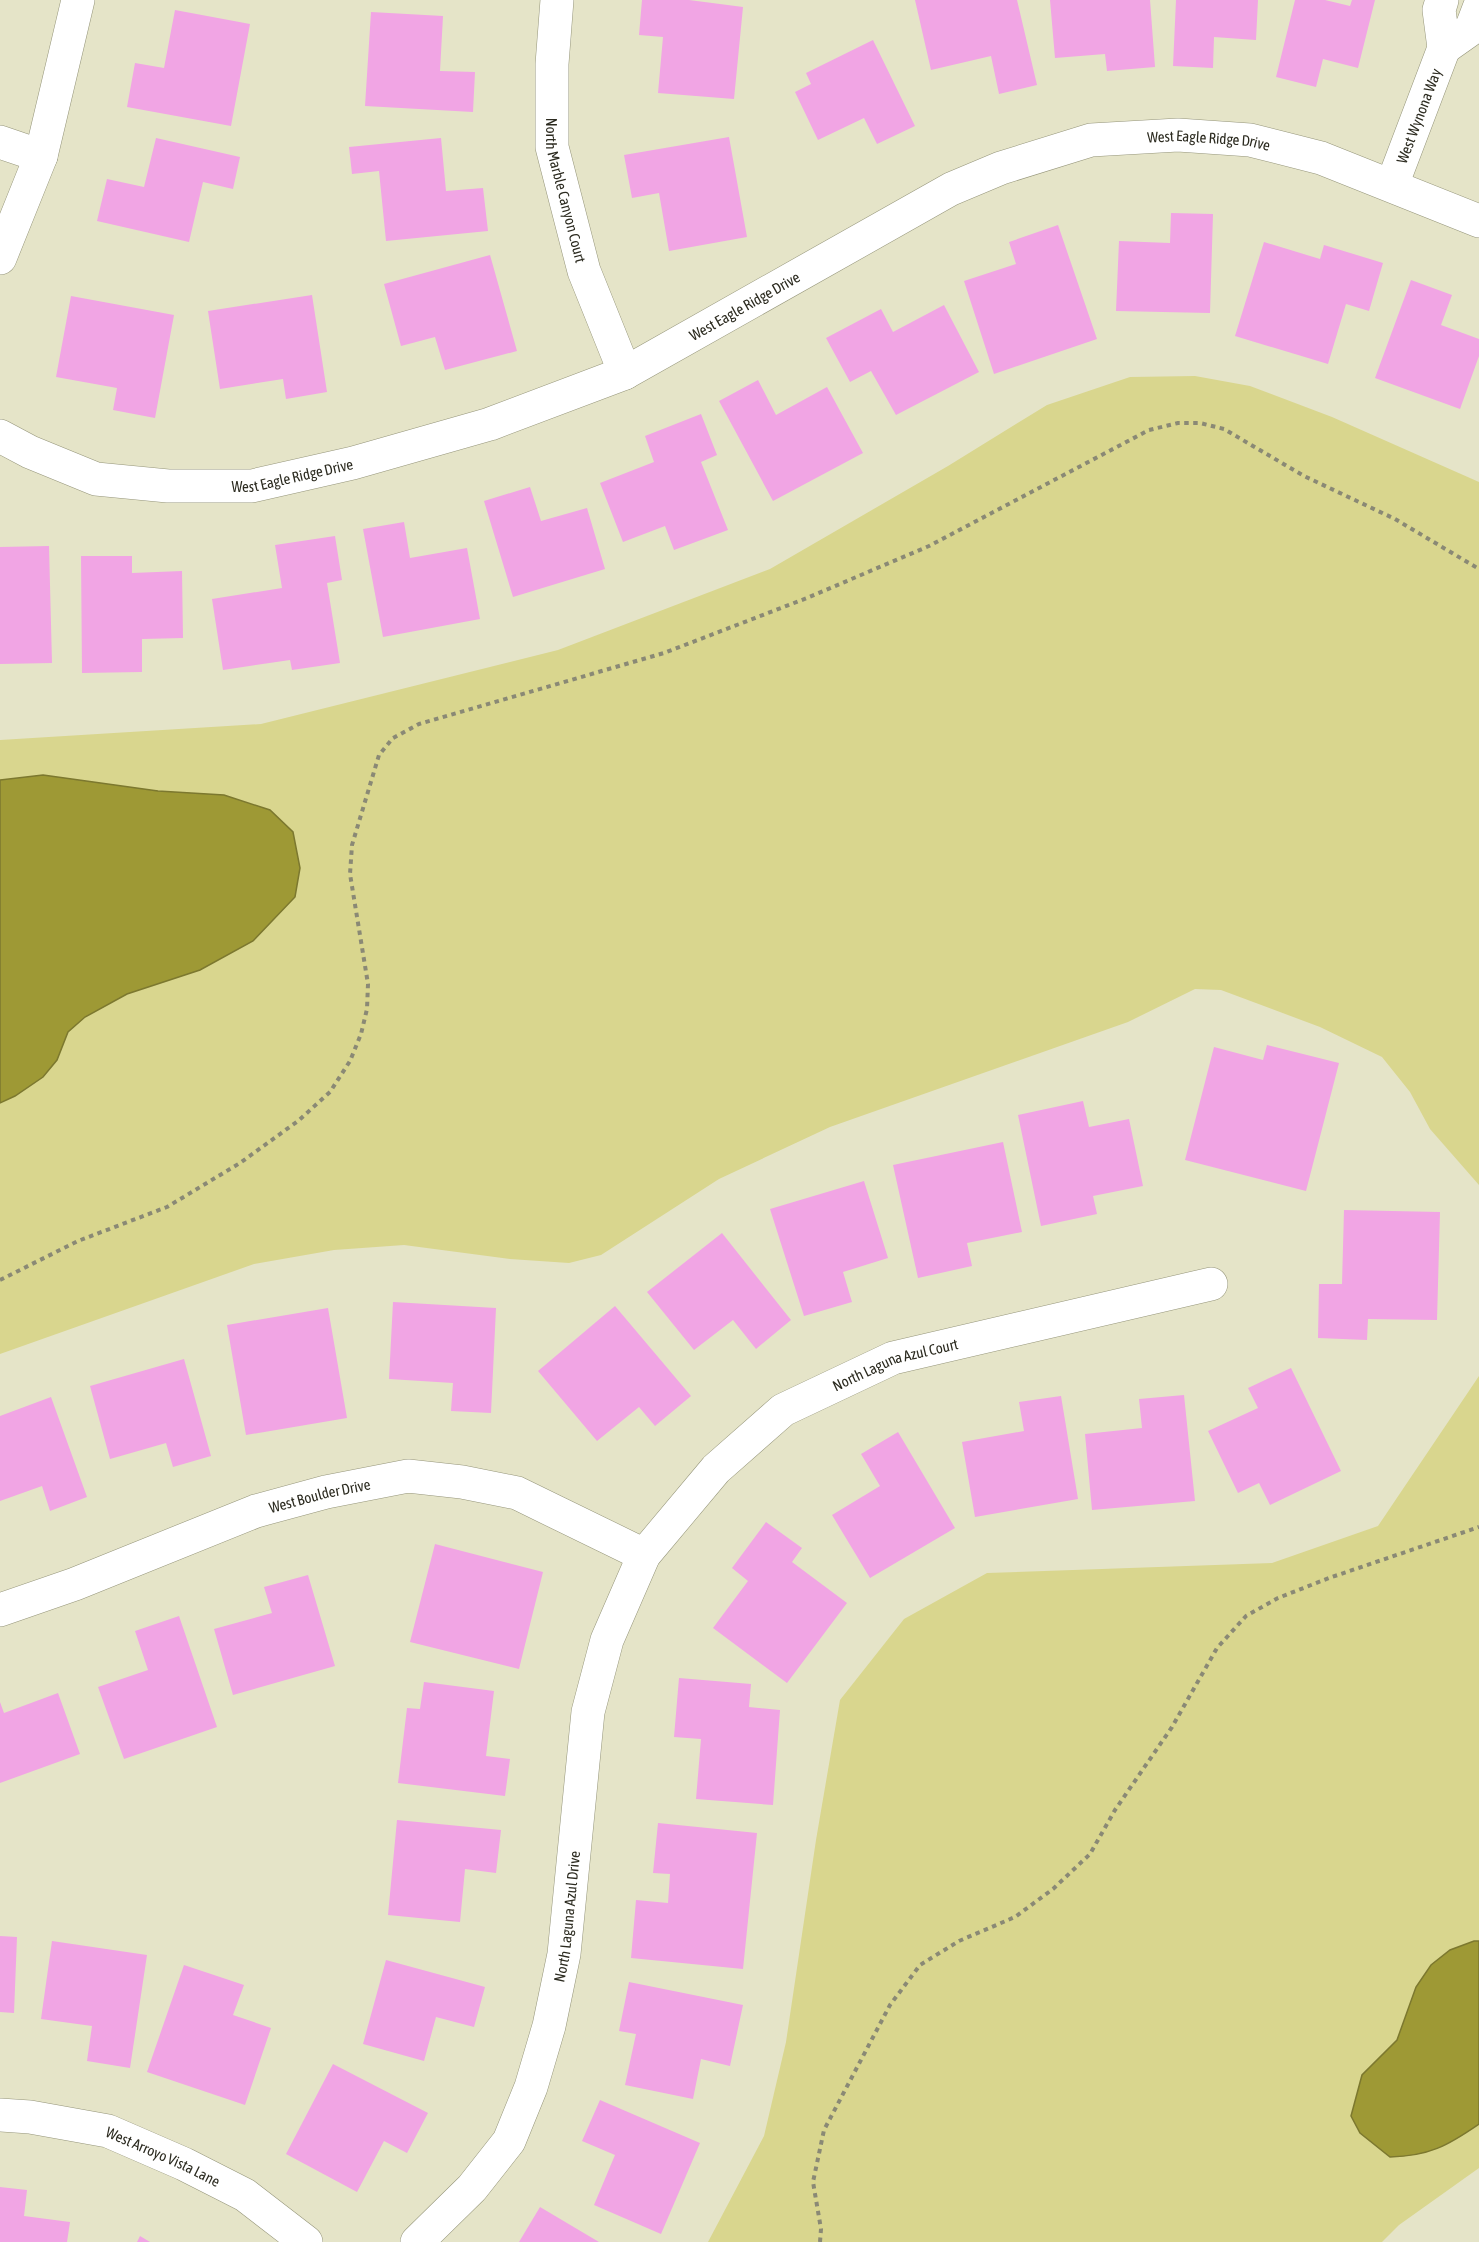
<svg xmlns="http://www.w3.org/2000/svg" width="1479" height="2242" font-family="'Asap Condensed',sans-serif">
  <style>
    .green { fill: #d9d68e }
    .water { fill: #9e9935; stroke: #7c782f; stroke-width: 1.5 }
    .building { fill: #f1a5e4 }
    .lines { fill: none; stroke-linecap: round; stroke-linejoin: round }
    .minor-casing { stroke: #95957a; stroke-width: 34 }
    .path { stroke: #8a8975; stroke-width: 4; stroke-dasharray: 4.5 4.5; stroke-linecap: butt }
    .minor { stroke: #fff; stroke-width: 33 }
    .labels { text-anchor: middle; dominant-baseline: central; stroke-width: 4.5; stroke-linejoin: round; paint-order: stroke }
    .street-label { font-size: 15px; fill: #2c2b20; stroke: #fff }
  </style>
  <rect width="100%" height="100%" fill="#e5e4c8"/>
  <path class="green" d="M1195,376l55,10 82,31 147,65v703l-49,-56 -20,-37 -28,-35 -62,-30 -99,-37 -26,-1 -67,33 -298,105 -111,52 -118,76 -32,8 -59,-4 -106,-14 -70,5 -80,14 -254,90v-614l261,-16 297,-74 212,-81 178,-103 99,-61 83,-28z
    M1479,1376v792l-80,57 -17,17h-674l56,-106 22,-94 30,-202 24,-140 64,-81 83,-46 285,-10 106,-37z"/>
  <path class="water" d="M43,775l115,16 66,4 46,15 23,22 7,36 -5,29 -42,44 -53,29 -73,24 -42,23 -17,15 -11,28 -14,17 -28,19 -15,7v-323z
    M1474,1941h5v183c-32,22 -50,32 -89,33l-30,-24 -9,-17 11,-41 35,-35 19,-53 15,-22 19,-15z"/>
  <path class="building" d="M642,0h47l54,7 -9,92 -76,-6 5,-56 -24,-2z
    M915,0h102l20,85 -38,9 -8,-38 -60,14z
    M1050,0h100l5,67 -48,4 -2,-17 -50,4z
    M1176,0h82l-2,40 -42,-3 -1,31 -40,-2z
    M1295,0h30l25,6 2,-6h23l-17,68 -35,-9 -7,28 -40,-10z
    M175,10l75,14 -19,102 -104,-19 8,-44 29,5z
    M371,12l72,4 -3,55 35,1 -2,40 -108,-6z
    M873,40l42,86 -38,18 -13,-26 -46,22 -23,-48 16,-8 -5,-11z
    M729,137l18,100 -78,14 -10,-58 -27,5 -8,-43z
    M156,138l84,19 -7,32 -30,-7 -14,60 -92,-21 10,-42 37,8z
    M441,138l5,53 37,-3 5,43 -102,10 -7,-70 -27,3 -3,-27z
    M1171,213l42,1 -3,99 -94,-2 3,-70 51,2z
    M1058,225l39,114 -103,35 -30,-93 52,-17 -7,-22z
    M1264,242l56,17 4,-14 59,18 -14,48 -23,-7 -18,60 -93,-28z
    M490,255l27,96 -72,19 -10,-33 -34,9 -17,-62z
    M1411,280l41,15 -11,30 38,14v17l-19,53 -85,-31z
    M312,295l15,97 -41,7 -3,-20 -63,10 -12,-78z
    M71,296l103,19 -19,103 -42,-8 4,-22 -61,-11z
    M944,305l35,67 -83,43 -25,-44 -21,11 -24,-44 55,-29 12,23z
    M758,380l18,35 51,-28 36,66 -90,48 -54,-100z
    M701,414l16,41 -16,7 27,68 -54,20 -9,-24 -42,16 -23,-59 54,-21 -9,-26z
    M530,487l11,34 46,-13 18,61 -92,28 -29,-96z
    M404,522l6,36 57,-10 13,71 -97,18 -20,-108z
    M335,536l7,44 -15,3 13,80 -48,7 -2,-10 -67,10 -11,-71 70,-11 -7,-43z
    M49,546l3,117 -52,1v-117z
    M81,556h51v17l50,-2 1,67 -41,1v33l-60,1z
    M1267,1045l72,18 -33,128 -121,-31 29,-113 49,13z
    M1083,1101l6,26 40,-8 14,67 -50,10 4,18 -56,12 -23,-111z
    M1003,1142l19,90 -55,11 5,23 -54,12 -25,-113z
    M864,1181l24,77 -45,14 9,30 -48,14 -34,-107z
    M1344,1210l96,2 -3,108 -69,-1 -1,21 -49,-2 1,-54h23z
    M722,1233l69,87 -35,29 -23,-29 -39,30 -47,-58z
    M393,1302l103,6 -5,105 -40,-2 2,-28 -64,-4z
    M615,1306l76,90 -36,30 -16,-19 -42,34 -59,-70z
    M328,1308l19,110 -101,17 -19,-110z
    M184,1359l27,97 -38,11 -7,-24 -56,16 -20,-73z
    M1291,1368l50,103 -71,34 -11,-22 -21,10 -30,-62 50,-23 -10,-20z
    M1184,1395l11,106 -103,9 -7,-76 57,-6 -3,-29z
    M1061,1396l17,103 -103,18 -13,-75 62,-11 -5,-29z
    M51,1397l36,100 -37,14 -8,-25 -42,15v-85z
    M898,1432l57,96 -85,50 -38,-63 48,-29 -19,-32z
    M766,1522l36,26 -10,14 55,41 -60,80 -74,-55 35,-47 -16,-13z
    M435,1544l108,28 -24,97 -109,-27z
    M308,1575l27,91 -102,29 -19,-66 58,-16 -8,-26z
    M179,1616l38,111 -93,32 -26,-72 50,-17 -13,-39z
    M679,1678l72,6 -2,23 31,3 -7,95 -77,-6 5,-60 -27,-2z
    M424,1682l70,9 -8,65 24,3 -5,37 -107,-13 9,-75 13,1z
    M58,1693l22,61 -80,29v-81l4,11z
    M397,1820l104,10 -5,43 -31,-4 -5,53 -72,-7z
    M658,1823l99,10 -14,136 -112,-11 5,-58 32,3 2,-29 -17,-1z
    M0,1936l17,1 -3,76 -14,-1z
    M52,1941l95,14 -17,113 -43,-7 5,-35 -51,-7z
    M386,1960l99,27 -11,40 -38,-10 -12,44 -61,-17z
    M184,1965l60,20 -11,30 38,13 -26,77 -98,-33z
    M629,1982l114,23 -13,61 -29,-7 -8,40 -68,-14 11,-51 -17,-3z
    M333,2064l95,49 -21,40 -23,-12 -27,51 -71,-38z
    M600,2100l100,43 -39,91 -67,-29 21,-50 -33,-14z
    M0,2187l27,3 -3,26 46,6 -3,20h-67z
    M540,2207l59,35h-80z
    M140,2236l10,6h-13z"/>
  <g class="lines">
    <g class="minor-casing">
      <g id="minor">
        <path id="s1" d="M557,0l-5,64v83l32,124 41,102"/>
        <path d="M1444,48l27,-19 8,-21"/>
        <path d="M0,142l41,14"/>
        <path id="s2" d="M1392,185l52,-137 -5,-38 3,-10"/>
        <path d="M0,258l41,-102 37,-156"/>
        <path id="s3" d="M0,436l30,16 66,27 72,7h84l101,-23 137,-39 135,-51 326,-184 50,-21 90,-28 87,-5 72,5 71,18 158,63"/>
        <path id="s4" d="M0,1610l75,-26 181,-73 70,-19 82,-16 54,6 55,11 127,62"/>
        <path id="s5" d="M0,2115l30,2 78,14 76,33 61,31 61,47"/>
        <path id="s6" d="M417,2242l55,-54 37,-47 22,-54 18,-61 15,-72 24,-242 19,-72 37,-85 72,-86 67,-59 110,-52 318,-74"/>
      </g>
    </g>
    <path class="path" d="M0,1280l78,-39 89,-34 73,-44 58,-42 32,-29 20,-31 11,-27 6,-25 1,-25 -18,-110 2,-29 27,-90 14,-17 26,-14 245,-71 143,-55 122,-52 220,-116 29,-7h22l24,6 80,47 91,43 84,50
      M820,2242l1,-13 -8,-47 11,-52 66,-125 30,-40 39,-24 56,-24 38,-28 37,-35 25,-44 57,-83 45,-79 29,-32 32,-18 51,-20 150,-51"/>
    <use href="#minor" class="minor"/>
  </g>
  <g class="labels">
    <g class="street-label">
      <text stroke="none"><textPath href="#s2" startOffset="74">West Wynona Way</textPath></text>
      <text stroke="none"><textPath href="#s3" startOffset="1293">West Eagle Ridge Drive</textPath></text>
      <text stroke="none"><textPath href="#s1" startOffset="192">North Marble Canyon Court</textPath></text>
      <text stroke="none"><textPath href="#s3" startOffset="789">West Eagle Ridge Drive</textPath></text>
      <text stroke="none"><textPath href="#s3" startOffset="303">West Eagle Ridge Drive</textPath></text>
      <text stroke="none"><textPath href="#s6" startOffset="1066">North Laguna Azul Court</textPath></text>
      <text stroke="none"><textPath href="#s4" startOffset="340">West Boulder Drive</textPath></text>
      <text stroke="none"><textPath href="#s6" startOffset="370">North Laguna Azul Drive</textPath></text>
      <text stroke="none"><textPath href="#s5" startOffset="170">West Arroyo Vista Lane</textPath></text>
    </g>
  </g>
</svg>
